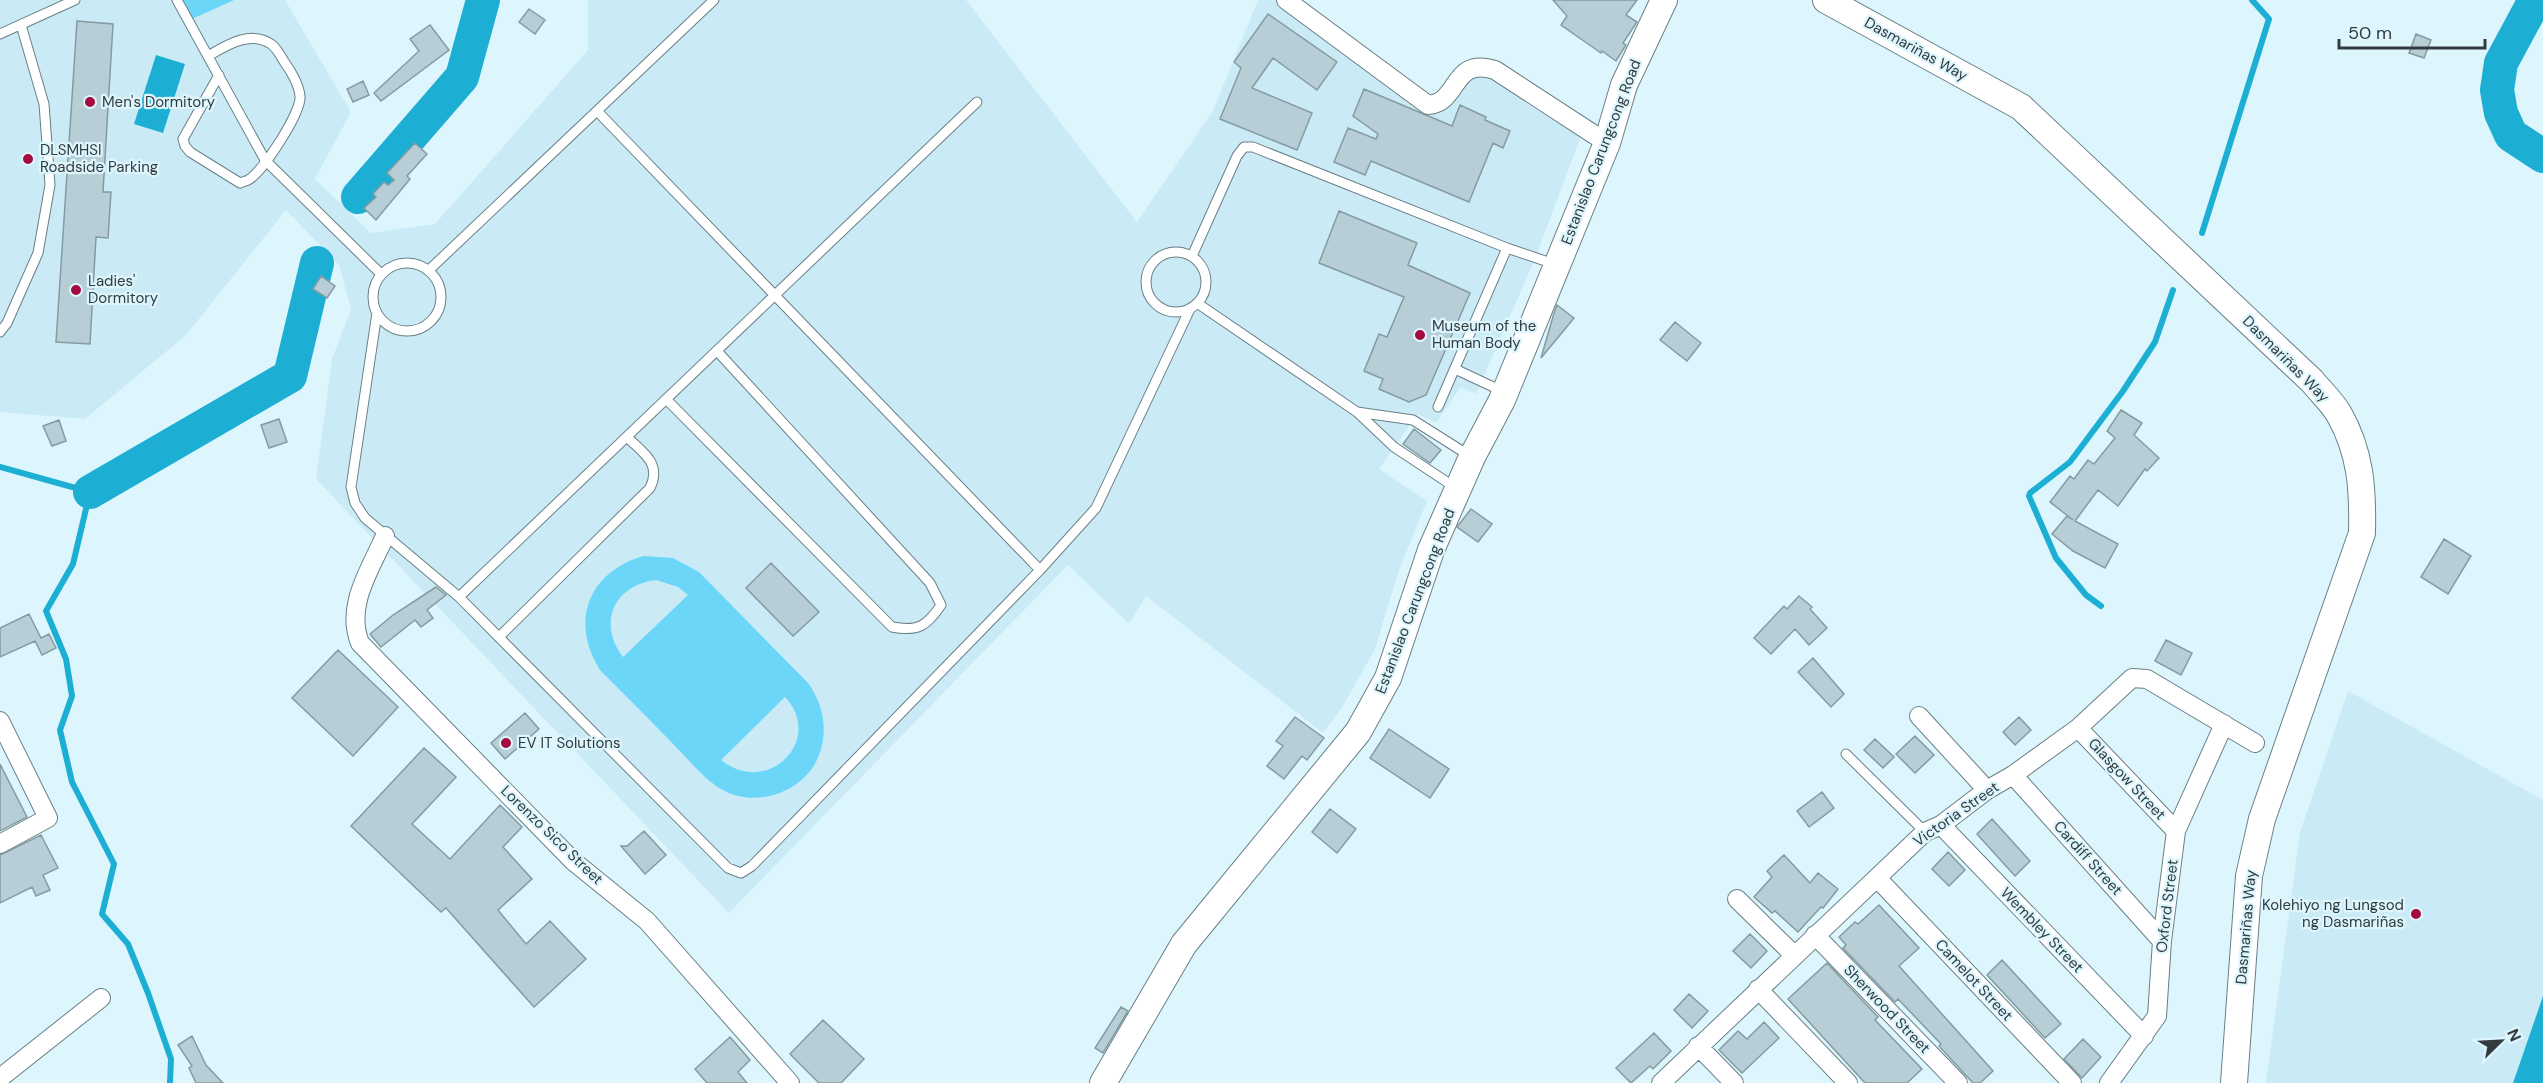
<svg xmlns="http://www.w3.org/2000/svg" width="2543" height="1083" font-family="'DM Sans',sans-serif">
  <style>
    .built { fill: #caebf6 }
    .green { fill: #6bd6f8; fill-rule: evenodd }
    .water { fill: #1dafd3 }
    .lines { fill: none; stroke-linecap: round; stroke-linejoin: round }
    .stream { stroke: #1dafd3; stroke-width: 6 }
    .river { stroke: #1dafd3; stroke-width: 34 }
    .building { fill: #b7ced6; stroke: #849ba2; stroke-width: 1.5 }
    .lane-casing { stroke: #697f86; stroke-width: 11 }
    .street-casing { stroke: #697f86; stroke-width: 20 }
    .secondary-casing { stroke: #697f86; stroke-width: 28 }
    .lane { stroke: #fff; stroke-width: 9 }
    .street { stroke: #fff; stroke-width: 18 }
    .secondary { stroke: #fff; stroke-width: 26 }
    .poi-dot { fill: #a4093f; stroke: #ddf6fe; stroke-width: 2 }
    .labels { text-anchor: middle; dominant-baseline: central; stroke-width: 4.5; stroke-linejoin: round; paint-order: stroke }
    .street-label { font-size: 15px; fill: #323b3f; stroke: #ddf6fe }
    .poi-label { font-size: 15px; fill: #323b3f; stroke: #ddf6fe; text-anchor: start }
  </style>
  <rect width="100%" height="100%" fill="#ddf6fe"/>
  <path class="built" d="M0,0h285l66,112 -36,67 56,54 64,-9 153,-174v-50h378l171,222 76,-111 45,-111h17l150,111 11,2 9,-4 28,-36 10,-2 98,65 -46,123 -59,135 -15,-7 -25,36 -18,-9 -39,55 48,32 -29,72 -23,76 -32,57 -20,27 -177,-137 -17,28 -61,-59 -339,348 -413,-434 16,-120 19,-50 -12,-44 -53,-55 -100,125 -101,84 -85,-7z
    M2348,691l195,109v196l-30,87h-247l34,-251z"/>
  <path class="green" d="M183,0h51l-42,19z
    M644,556l29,2 26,14 110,112c16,24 20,51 7,78 -18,33 -63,46 -95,27 -17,-10 -30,-27 -44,-41 -25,-26 -51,-52 -77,-78 -31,-49 -11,-99 44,-114zM656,580l22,7 10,8 -65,62c-26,-34 -9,-72 33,-77zM785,697c40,42 -17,101 -64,63z"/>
  <path class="water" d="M156,55l29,9 -22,69 -29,-9z
    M2543,996v87h-30z"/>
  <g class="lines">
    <path class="stream" d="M2202,233l67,-214 -17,-19
      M0,467l90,25 -17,72 -27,47 20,48 6,37 -12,34 12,52 42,82 -12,50 26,30 20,49 23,66 -1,24
      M2101,606l-15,-11 -30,-37 -27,-62 1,-3 40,-31 53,-71 32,-49 18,-52"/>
    <path class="river" d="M2535,0l-34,63 -4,27 4,23 10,22 32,21
      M358,197l104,-120 21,-77
      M90,492l200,-116 27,-113"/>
  </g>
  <path class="building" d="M1553,0h84l-11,15 11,7 -14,21 3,2 -10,16 -14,-10 -1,2 -40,-28 6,-9z
    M529,9l16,11 -10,14 -16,-12z
    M1268,14l69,48 -20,28 -44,-32 -21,30 60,25 -15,37 -77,-31 21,-51 -7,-6z
    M77,21l36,3 -10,168h8l-3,46 -12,-1 -6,107 -34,-2z
    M430,25l19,25 -68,51 -7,-8 45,-42 -9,-12z
    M2416,34l15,6 -7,18 -15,-5z
    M363,81l6,14 -16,7 -6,-13z
    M1364,89l88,37 8,-21 26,12 -1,3 25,11 -7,17 -10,-5 -24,59 -98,-41 -6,14 -31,-13 14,-34 28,11 2,-5 -25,-18z
    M415,143l12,11 -20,22 3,3 -34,41 -12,-12 12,-11 -3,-3 11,-12 4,3 6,-5 -7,-7z
    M1339,211l78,32 -9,22 62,28 -44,102 -17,7 -30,-13 4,-10 -19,-8 15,-37 8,3 17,-40 -85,-34z
    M321,276l14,10 -8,12 -14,-9z
    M1557,305l17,13 -33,40 13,-45z
    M1675,322l26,21 -14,18 -27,-21z
    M2121,410l21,13 -8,12 25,23 -12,13 -2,-2 -27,37 -20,-16 -23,31 43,23 -13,24 -32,-17 -21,-17 15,-18 6,4 -23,-18 20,-26 4,3 14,-19 6,4 21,-26 -8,-7z
    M279,419l8,23 -18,6 -8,-23z
    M59,420l7,21 -14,5 -9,-20z
    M1414,429l27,21 -11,13 -27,-19z
    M1471,509l21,15 -14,18 -21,-15z
    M2444,539l27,17 -23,38 -27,-17z
    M771,563l48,49 -26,24 -47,-48z
    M436,587l10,8 -19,15 6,8 -12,9 -6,-7 -34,27 -11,-13 23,-19z
    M1799,596l13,11 -2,2 17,19 -18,17 -14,-16 -24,25 -17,-16 30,-32 3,3z
    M29,614l12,24 8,-4 7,14 -14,7 -7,-14 -35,16v-29z
    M2166,640l26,13 -11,22 -26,-14z
    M338,650l60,57 -45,49 -61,-58z
    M1813,658l31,36 -13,13 -33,-35z
    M525,713l14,16 -34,30 -14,-16z
    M1295,717l29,21 -17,22 -5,-4 -18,23 -17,-13 16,-20 -7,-5z
    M2019,717l12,13 -16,15 -12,-13z
    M1389,729l60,40 -19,29 -60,-40z
    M1915,736l19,19 -19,18 -19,-19z
    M1875,739l19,18 -11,11 -19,-18z
    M424,748l32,29 -44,47 38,35 50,-54 22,22 -19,20 29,32 -34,31 28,34 24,-23 36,38 -52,48 -88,-99 -5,4 -90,-86z
    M0,764l27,53 -27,14z
    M1822,792l12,16 -25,19 -12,-16z
    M1330,809l26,20 -19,24 -25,-21z
    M1992,819l38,42 -15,15 -38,-42z
    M644,831l22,24 -21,19 -24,-28h6z
    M41,835l17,33 -15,7 7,15 -14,6 -4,-9 -32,16v-48z
    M1948,852l17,18 -16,16 -17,-17z
    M1784,855l26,28 8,-10 20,16 -15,19 -2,-1 -23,25 -23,-21 -3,2 -18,-16 18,-20 -5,-6z
    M1879,905l40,43 -20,18 94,105 -13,12h-7l-34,-37 2,-2 -43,-45 -3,3 -52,-54 3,-3 -7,-8 16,-15 3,2z
    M1750,934l17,17 -16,17 -18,-17z
    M2002,960l59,64 -16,14 -58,-63z
    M1827,963l51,54 -3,3 47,49 -15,14h-42l-77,-84z
    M1689,994l19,17 -16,17 -18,-18z
    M1121,1007l7,4 -25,42 -8,-5z
    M823,1020l41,39 -23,24h-22l-29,-29z
    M1764,1022l15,16 -37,35 -23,-23 19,-19 9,8z
    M1654,1033l17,18 -18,18 -3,-3 -19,17 -15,-15z
    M192,1036l14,29 17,18h-27l-7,-15 3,-2 -14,-21z
    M730,1037l20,23 -12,12 9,11h-40l-12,-14z
    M2083,1039l18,18 -19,21 -18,-19z"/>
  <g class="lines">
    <g class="lane-casing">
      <path id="lane" d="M177,0l88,160 116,114
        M0,34l75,-34
        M208,56c19,-11 42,-26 63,-12 6,4 10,13 14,19 6,8 14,22 15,33 2,16 -38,77 -52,84 -1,1 -7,2 -8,3l-50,-31 -5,-6 -2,-7 36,-64
        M597,111l443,459
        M1146 282a30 30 0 1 1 60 0a30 30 0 1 1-60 0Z
        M1192,256l45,-100 7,-9h9l254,101 47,16
        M373 297a34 34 0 1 1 68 0a34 34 0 1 1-68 0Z
        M429,270l285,-270
        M1197,303l160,109 37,35 62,41
        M377,313l-26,174 4,16 10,15 94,79 269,271 13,5 11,-7 288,-296 56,-62 94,-199
        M0,332l7,-9 31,-70 12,-68 -6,-81 -23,-79
        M1455,369l49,23
        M666,399l226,228c26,5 35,-1 49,-22l-11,-22 -213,-232
        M1438,407l69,-159
        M1357,412l56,8 57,36
        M459,597l518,-495
        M499,637l151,-149c12,-25 -7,-35 -23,-51
        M1846,754l79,78"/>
    </g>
    <g class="street-casing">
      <path id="street" d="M1286,0l142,105c32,-2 23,-49 67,-35l112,73
        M385,536c-15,34 -40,70 -25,107l213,218 74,60 143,162
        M1919,716l68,74
        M0,721l48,97 -48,26
        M2078,728l98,103
        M2013,775l149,166
        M1941,825l203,211
        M1877,878l195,205
        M1737,899l57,56
        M1815,935l143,148
        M1758,989l90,94
        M1698,1046l36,37
        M0,1078l101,-80
        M1661,1083l264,-251 16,-7 46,-35 26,-15 65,-47 54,-50 15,1 108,64
        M2109,1083l48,-67 5,-75 14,-110 48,-107"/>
    </g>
    <g class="secondary-casing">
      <path id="secondary" d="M1826,0l195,107 291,274c9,11 20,21 27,33 22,39 24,75 23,119l-100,286 -13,57 -15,207
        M1103,1083l81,-139 174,-212 30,-54 43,-128 41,-93 30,-57 105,-257 17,-58 40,-85"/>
    </g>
    <use href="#lane" class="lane"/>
    <use href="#street" class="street"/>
    <use href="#secondary" class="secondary"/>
  </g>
  <g class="poi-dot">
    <circle cx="90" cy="102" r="6"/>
    <circle cx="28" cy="159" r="6"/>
    <circle cx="76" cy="290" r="6"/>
    <circle cx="1420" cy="335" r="6"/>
    <circle cx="506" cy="743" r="6"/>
    <circle cx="2416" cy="914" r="6"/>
  </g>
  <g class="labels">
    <g class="street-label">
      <text transform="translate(1916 49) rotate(29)">Dasmariñas Way</text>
      <text transform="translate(1601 152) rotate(-69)">Estanislao Carungcong Road</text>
      <text transform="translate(2286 359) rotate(45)">Dasmariñas Way</text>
      <text transform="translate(1415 601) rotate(-69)">Estanislao Carungcong Road</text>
      <text transform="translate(2127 779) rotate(47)">Glasgow Street</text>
      <text transform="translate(1956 814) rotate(-35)">Victoria Street</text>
      <text transform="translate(552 835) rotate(44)">Lorenzo Sico Street</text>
      <text transform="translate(2088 858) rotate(48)">Cardiff Street</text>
      <text transform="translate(2167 906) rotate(-83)">Oxford Street</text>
      <text transform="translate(2246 927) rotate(-85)">Dasmariñas Way</text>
      <text transform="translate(2042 930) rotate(46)">Wembley Street</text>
      <text transform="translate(1974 980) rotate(47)">Camelot Street</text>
      <text transform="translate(1887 1009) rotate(46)">Sherwood Street</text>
    </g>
    <g class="poi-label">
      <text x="102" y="102">Men's Dormitory</text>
      <text x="40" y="150">DLSMHSI<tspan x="40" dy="17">Roadside Parking</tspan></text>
      <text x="88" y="281">Ladies'<tspan x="88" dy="17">Dormitory</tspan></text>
      <text x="1432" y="326">Museum of the<tspan x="1432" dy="17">Human Body</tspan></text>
      <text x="518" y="743">EV IT Solutions</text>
      <text x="2404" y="905" text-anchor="end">Kolehiyo ng Lungsod<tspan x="2404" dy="17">ng Dasmariñas</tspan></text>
    </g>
  </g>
  <g transform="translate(2501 1041) rotate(66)" stroke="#ddf6fe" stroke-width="4.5" paint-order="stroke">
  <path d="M0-4.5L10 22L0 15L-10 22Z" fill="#323b3f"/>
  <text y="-9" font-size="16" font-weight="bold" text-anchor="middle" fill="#323b3f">N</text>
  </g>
  <path d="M2339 39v9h146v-9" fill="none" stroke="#323b3f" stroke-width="3"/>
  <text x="2348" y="39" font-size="18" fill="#323b3f" stroke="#ddf6fe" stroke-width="4.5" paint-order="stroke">50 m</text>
</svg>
